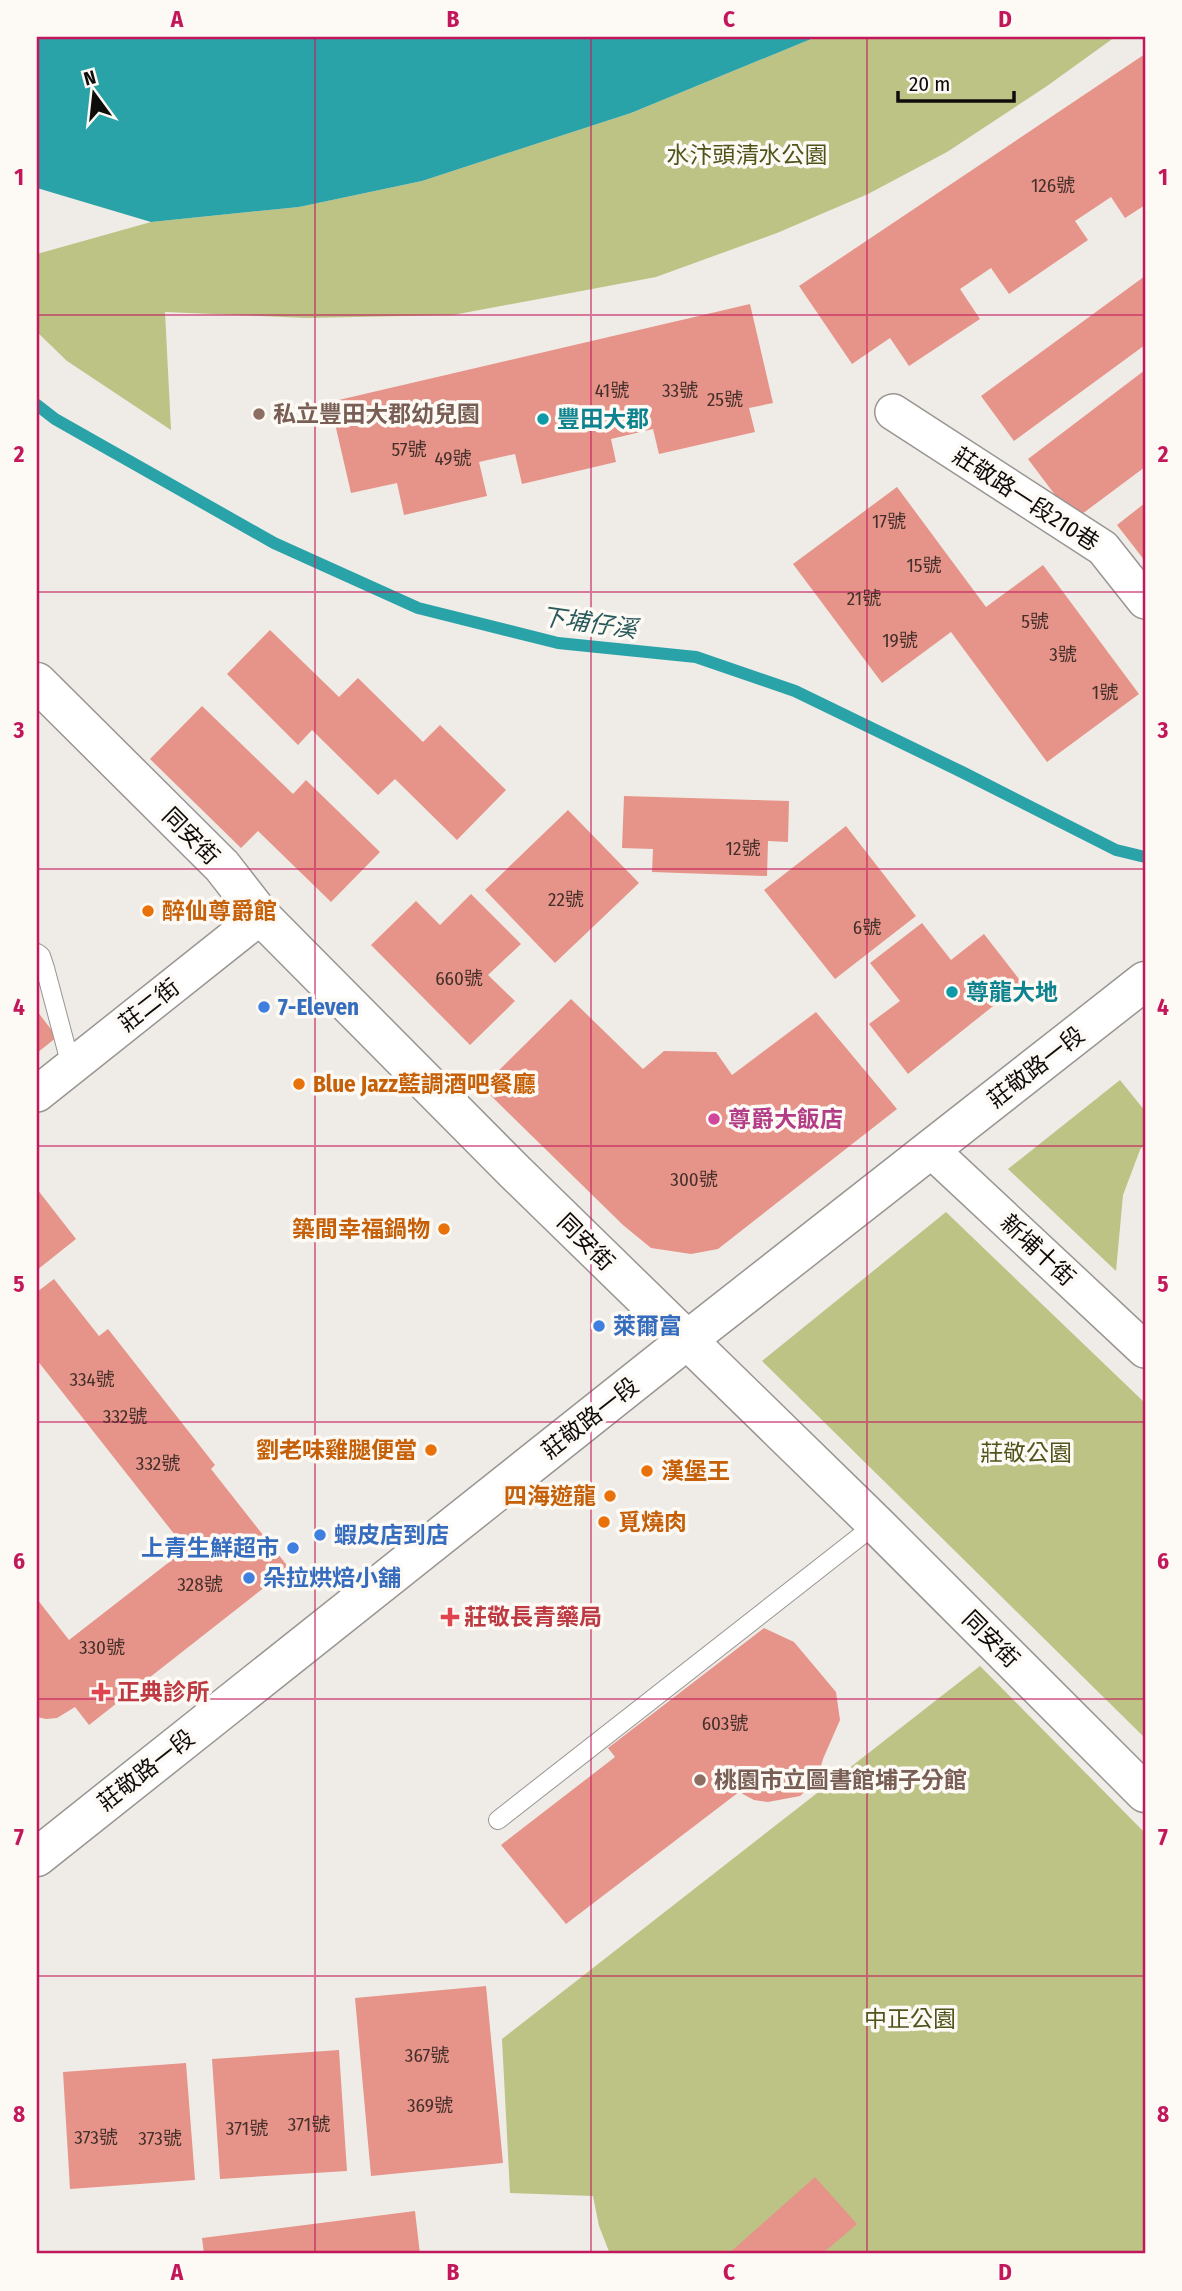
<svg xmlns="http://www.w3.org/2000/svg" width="1182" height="2291" font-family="'Fira Sans Condensed','Noto Sans TC',sans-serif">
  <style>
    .green { fill: #bdc285 }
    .water { fill: #2aa3a8 }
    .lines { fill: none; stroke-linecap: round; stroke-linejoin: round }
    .stream { stroke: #2aa3a8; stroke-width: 12 }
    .building { fill: #e69489 }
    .lane-casing { stroke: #999591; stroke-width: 20 }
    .street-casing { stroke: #999591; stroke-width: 38 }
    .secondary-casing { stroke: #999591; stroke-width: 41 }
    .lane { stroke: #fff; stroke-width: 18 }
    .street { stroke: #fff; stroke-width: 35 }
    .secondary { stroke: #fff; stroke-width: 38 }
    .grid { fill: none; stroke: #c2185b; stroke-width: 2; stroke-opacity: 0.55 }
    .education-dot { fill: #8d6e63; stroke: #fdf9f4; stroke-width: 2.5 }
    .culture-dot { fill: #0f9aa8; stroke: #fdf9f4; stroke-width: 2.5 }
    .food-dot { fill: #e8710a; stroke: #fdf9f4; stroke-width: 2.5 }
    .shop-dot { fill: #3f7fe0; stroke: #fdf9f4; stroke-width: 2.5 }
    .hotel-dot { fill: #d1479c; stroke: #fdf9f4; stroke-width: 2.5 }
    .health-dot { fill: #e0444e; stroke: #fdf9f4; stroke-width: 2.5 }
    .labels { text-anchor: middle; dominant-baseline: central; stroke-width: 7; stroke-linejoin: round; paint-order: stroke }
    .number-label { font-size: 19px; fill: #452f2b }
    .park-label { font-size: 23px; fill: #50541a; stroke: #fdf9f4 }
    .education-label { font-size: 23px; font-weight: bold; fill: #785e54; stroke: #fdf9f4; text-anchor: start }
    .culture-label { font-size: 23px; font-weight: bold; fill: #0d838f; stroke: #fdf9f4; text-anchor: start }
    .street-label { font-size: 23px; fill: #0f0d0c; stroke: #fdf9f4 }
    .food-label { font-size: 23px; font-weight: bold; fill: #c56008; stroke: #fdf9f4; text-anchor: start }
    .shop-label { font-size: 23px; font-weight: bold; fill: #366cbe; stroke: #fdf9f4; text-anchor: start }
    .hotel-label { font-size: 23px; font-weight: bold; fill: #b23c85; stroke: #fdf9f4; text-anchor: start }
    .health-label { font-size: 23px; font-weight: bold; fill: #be3a42; stroke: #fdf9f4; text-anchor: start }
    .water-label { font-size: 24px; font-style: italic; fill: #28595a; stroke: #fdf9f4 }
    .neatline { fill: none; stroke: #c2185b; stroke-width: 2.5 }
    .grid-label { font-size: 23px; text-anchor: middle; font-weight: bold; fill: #c2185b }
  </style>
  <rect width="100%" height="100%" fill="#efece7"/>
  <path class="green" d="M816,37h299l-68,49 -100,66 -79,42 -91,39 -121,44 -203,38 -147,3 -141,-6 6,118 -104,-69 -30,-29v-78l114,-32 148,-15 123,-26 209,-68z
    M1120,1080l25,31v32l-5,7 -17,45 -7,76 -108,-102z
    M946,1212l199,191v335l-383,-377z
    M980,1666l165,167v421h-535l-11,-28 -6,-30 -83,-3 -8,-154z"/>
  <path class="water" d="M37,37h779l-185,76 -209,68 -123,26 -148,15 -114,-34z"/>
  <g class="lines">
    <path class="stream" d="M37,405l18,14 219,124 144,65 140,35 138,14 99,34 167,81 154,78 29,7"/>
  </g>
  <path class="building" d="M1145,54v151l-20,13 -14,-21 -36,24 13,19 -79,54 -18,-26 -31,21 20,30 -71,47 -19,-28 -38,26 -53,-78z
    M1145,276v69l-131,96 -33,-45z
    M750,304l23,99 -24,5 6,24 -96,22 -6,-25 -42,10 5,23 -94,22 -7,-30 -36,8 8,34 -83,19 -7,-32 -46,10 -21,-91z
    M1145,370v97l-71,53 -46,-61z
    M897,487l89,120 57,-42 96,129 -92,68 -96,-130 -69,51 -89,-119z
    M1145,503v58l-28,-36z
    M270,630l69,67 19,-19 65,64 17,-17 66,65 -49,50 -62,-61 -17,16 -66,-65 -14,15 -71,-71z
    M202,706l91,88 13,-14 74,72 -49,50 -73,-71 -17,17 -91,-89z
    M624,796l165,5 -1,41 -20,-1 -1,35 -115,-4 1,-23 -31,-1z
    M568,810l71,73 -84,80 -70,-73z
    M846,826l70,90 -81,63 -71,-89z
    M471,894l50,50 -33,31 27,26 -45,44 -99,-100 45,-44 24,24z
    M922,923l29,37 33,-26 38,49 -114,91 -39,-50 31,-23 -30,-38z
    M571,999l72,70 21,-18 52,1 16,23 84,-63 81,97 -179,140 -27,5 -40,-6 -28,-23 -141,-138z
    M37,1011l20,26 -20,16z
    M37,1189l39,50 -39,31z
    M54,1279l45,57 9,-7 107,136 -4,4 78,99 -200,157 -14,-18 -18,11 -11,1 -9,-2v-118l32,41 117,-91 -149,-189v-68z
    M764,1628l30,14 42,50 4,28 -17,39 -4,14 -8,13 -11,10 -32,6 -14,-2 -15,-8 -173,132 -65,-79 114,-88 -7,-9z
    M486,1986l17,177 -132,13 -16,-178z
    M339,2050l8,121 -127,8 -8,-120z
    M186,2063l9,117 -125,9 -7,-117z
    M815,2177l42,47 -35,30h-94z
    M415,2211l5,43h-216l-2,-16z"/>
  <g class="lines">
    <g class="lane-casing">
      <path id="lane" d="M37,953l4,3 4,12 26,98
        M498,1820l378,-296"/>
    </g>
    <g class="street-casing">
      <path id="street" d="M893,412l210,136 42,53
        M37,1094l224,-178
        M930,1149l215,201"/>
    </g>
    <g class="secondary-casing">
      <path id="secondary" d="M37,682l185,184 39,50 254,256 361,352 269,269
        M37,1857l649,-516 459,-360"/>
    </g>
    <use href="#lane" class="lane"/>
    <use href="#street" class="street"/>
    <use href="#secondary" class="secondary"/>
  </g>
  <path class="grid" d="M315,37v2217M591,37v2217M867,37v2217M37,315h1108M37,592h1108M37,869h1108M37,1146h1108M37,1422h1108M37,1699h1108M37,1976h1108"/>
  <g class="education-dot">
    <circle cx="259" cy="414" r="7"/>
    <circle cx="700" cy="1780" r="7"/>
  </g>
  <g class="culture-dot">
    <circle cx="543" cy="419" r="7"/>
    <circle cx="952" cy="992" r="7"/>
  </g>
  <g class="food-dot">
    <circle cx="148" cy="911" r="7"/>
    <circle cx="299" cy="1084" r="7"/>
    <circle cx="444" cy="1229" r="7"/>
    <circle cx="431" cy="1450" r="7"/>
    <circle cx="647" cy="1471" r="7"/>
    <circle cx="610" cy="1496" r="7"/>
    <circle cx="604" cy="1522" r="7"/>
  </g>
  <g class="shop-dot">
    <circle cx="264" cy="1007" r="7"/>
    <circle cx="599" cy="1326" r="7"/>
    <circle cx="320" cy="1535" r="7"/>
    <circle cx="293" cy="1548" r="7"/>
    <circle cx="249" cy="1578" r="7"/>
  </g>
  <circle class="hotel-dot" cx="714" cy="1119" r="7"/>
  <g class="health-dot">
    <path d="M446.5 1606.5h7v7h7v7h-7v7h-7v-7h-7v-7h7z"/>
    <path d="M97.5 1681.5h7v7h7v7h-7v7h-7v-7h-7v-7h7z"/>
  </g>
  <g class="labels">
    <g class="number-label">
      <text x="1053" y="185">126號</text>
      <text x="612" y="390">41號</text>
      <text x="680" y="390">33號</text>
      <text x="725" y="399">25號</text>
      <text x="409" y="449">57號</text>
      <text x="453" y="458">49號</text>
      <text x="889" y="521">17號</text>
      <text x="924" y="565">15號</text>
      <text x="864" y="598">21號</text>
      <text x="1035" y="621">5號</text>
      <text x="900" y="640">19號</text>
      <text x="1063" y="654">3號</text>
      <text x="1105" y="692">1號</text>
      <text x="743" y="848">12號</text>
      <text x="566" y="899">22號</text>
      <text x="867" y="927">6號</text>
      <text x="459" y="978">660號</text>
      <text x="694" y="1179">300號</text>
      <text x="92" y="1379">334號</text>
      <text x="125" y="1416">332號</text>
      <text x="158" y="1463">332號</text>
      <text x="200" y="1584">328號</text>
      <text x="102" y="1647">330號</text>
      <text x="725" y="1723">603號</text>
      <text x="427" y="2055">367號</text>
      <text x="430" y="2105">369號</text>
      <text x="309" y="2124">371號</text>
      <text x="247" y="2128">371號</text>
      <text x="96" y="2137">373號</text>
      <text x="160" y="2138">373號</text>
    </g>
    <g class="park-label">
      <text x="747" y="155">水汴頭清水公園</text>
      <text x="1026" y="1453">莊敬公園</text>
      <text x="910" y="2019">中正公園</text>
    </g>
    <g class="education-label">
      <text x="273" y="414">私立豐田大郡幼兒園</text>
      <text x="714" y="1780">桃園市立圖書館埔子分館</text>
    </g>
    <g class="culture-label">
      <text x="557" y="419">豐田大郡</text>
      <text x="966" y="992">尊龍大地</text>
    </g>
    <g class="street-label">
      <text transform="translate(1026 499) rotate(33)">莊敬路一段210巷</text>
      <text transform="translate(191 836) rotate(45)">同安街</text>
      <text transform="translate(149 1005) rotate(-38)">莊二街</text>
      <text transform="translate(1036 1067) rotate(-38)">莊敬路一段</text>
      <text transform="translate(586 1242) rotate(45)">同安街</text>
      <text transform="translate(1038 1250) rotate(43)">新埔十街</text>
      <text transform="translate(590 1418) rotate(-38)">莊敬路一段</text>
      <text transform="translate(991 1639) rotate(45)">同安街</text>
      <text transform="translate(146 1770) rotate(-38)">莊敬路一段</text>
    </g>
    <g class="food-label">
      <text x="162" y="911">醉仙尊爵館</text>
      <text x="313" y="1084">Blue Jazz藍調酒吧餐廳</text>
      <text x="430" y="1229" text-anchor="end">築間幸福鍋物</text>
      <text x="417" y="1450" text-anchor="end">劉老味雞腿便當</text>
      <text x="661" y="1471">漢堡王</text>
      <text x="596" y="1496" text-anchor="end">四海遊龍</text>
      <text x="618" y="1522">覓燒肉</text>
    </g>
    <g class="shop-label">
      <text x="278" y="1007">7-Eleven</text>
      <text x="613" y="1326">萊爾富</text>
      <text x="334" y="1535">蝦皮店到店</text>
      <text x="279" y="1548" text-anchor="end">上青生鮮超市</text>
      <text x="263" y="1578">朵拉烘焙小舖</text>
    </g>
    <g class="hotel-label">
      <text x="728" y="1119">尊爵大飯店</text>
    </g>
    <g class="health-label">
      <text x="464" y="1617">莊敬長青藥局</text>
      <text x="117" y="1692">正典診所</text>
    </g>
    <g class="water-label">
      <text transform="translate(589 623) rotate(8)">下埔仔溪</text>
    </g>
  </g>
  <rect width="1182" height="2291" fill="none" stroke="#fdf9f4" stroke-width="77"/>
  <g transform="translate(94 94) rotate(345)" stroke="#fdf9f4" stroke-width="5" paint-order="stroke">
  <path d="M0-5L12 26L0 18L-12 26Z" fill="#0f0d0c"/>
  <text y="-10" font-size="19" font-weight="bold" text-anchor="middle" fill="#0f0d0c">N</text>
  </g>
  <path d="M898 91v10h116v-10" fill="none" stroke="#0f0d0c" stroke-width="3.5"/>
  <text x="909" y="91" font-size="21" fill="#0f0d0c" stroke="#fdf9f4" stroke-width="5" paint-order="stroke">20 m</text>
  <rect x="38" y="38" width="1106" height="2214" class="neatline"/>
  <g class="grid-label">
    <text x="177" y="27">A</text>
    <text x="453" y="27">B</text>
    <text x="729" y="27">C</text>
    <text x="1005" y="27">D</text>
    <text x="19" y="185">1</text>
    <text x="1163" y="185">1</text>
    <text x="19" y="462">2</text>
    <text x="1163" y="462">2</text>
    <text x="19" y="738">3</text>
    <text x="1163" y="738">3</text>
    <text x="19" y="1015">4</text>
    <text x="1163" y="1015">4</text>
    <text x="19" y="1292">5</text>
    <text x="1163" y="1292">5</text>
    <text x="19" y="1569">6</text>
    <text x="1163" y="1569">6</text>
    <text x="19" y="1845">7</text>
    <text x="1163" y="1845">7</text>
    <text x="19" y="2122">8</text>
    <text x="1163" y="2122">8</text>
    <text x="177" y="2280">A</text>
    <text x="453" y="2280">B</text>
    <text x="729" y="2280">C</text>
    <text x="1005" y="2280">D</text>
  </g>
</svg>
